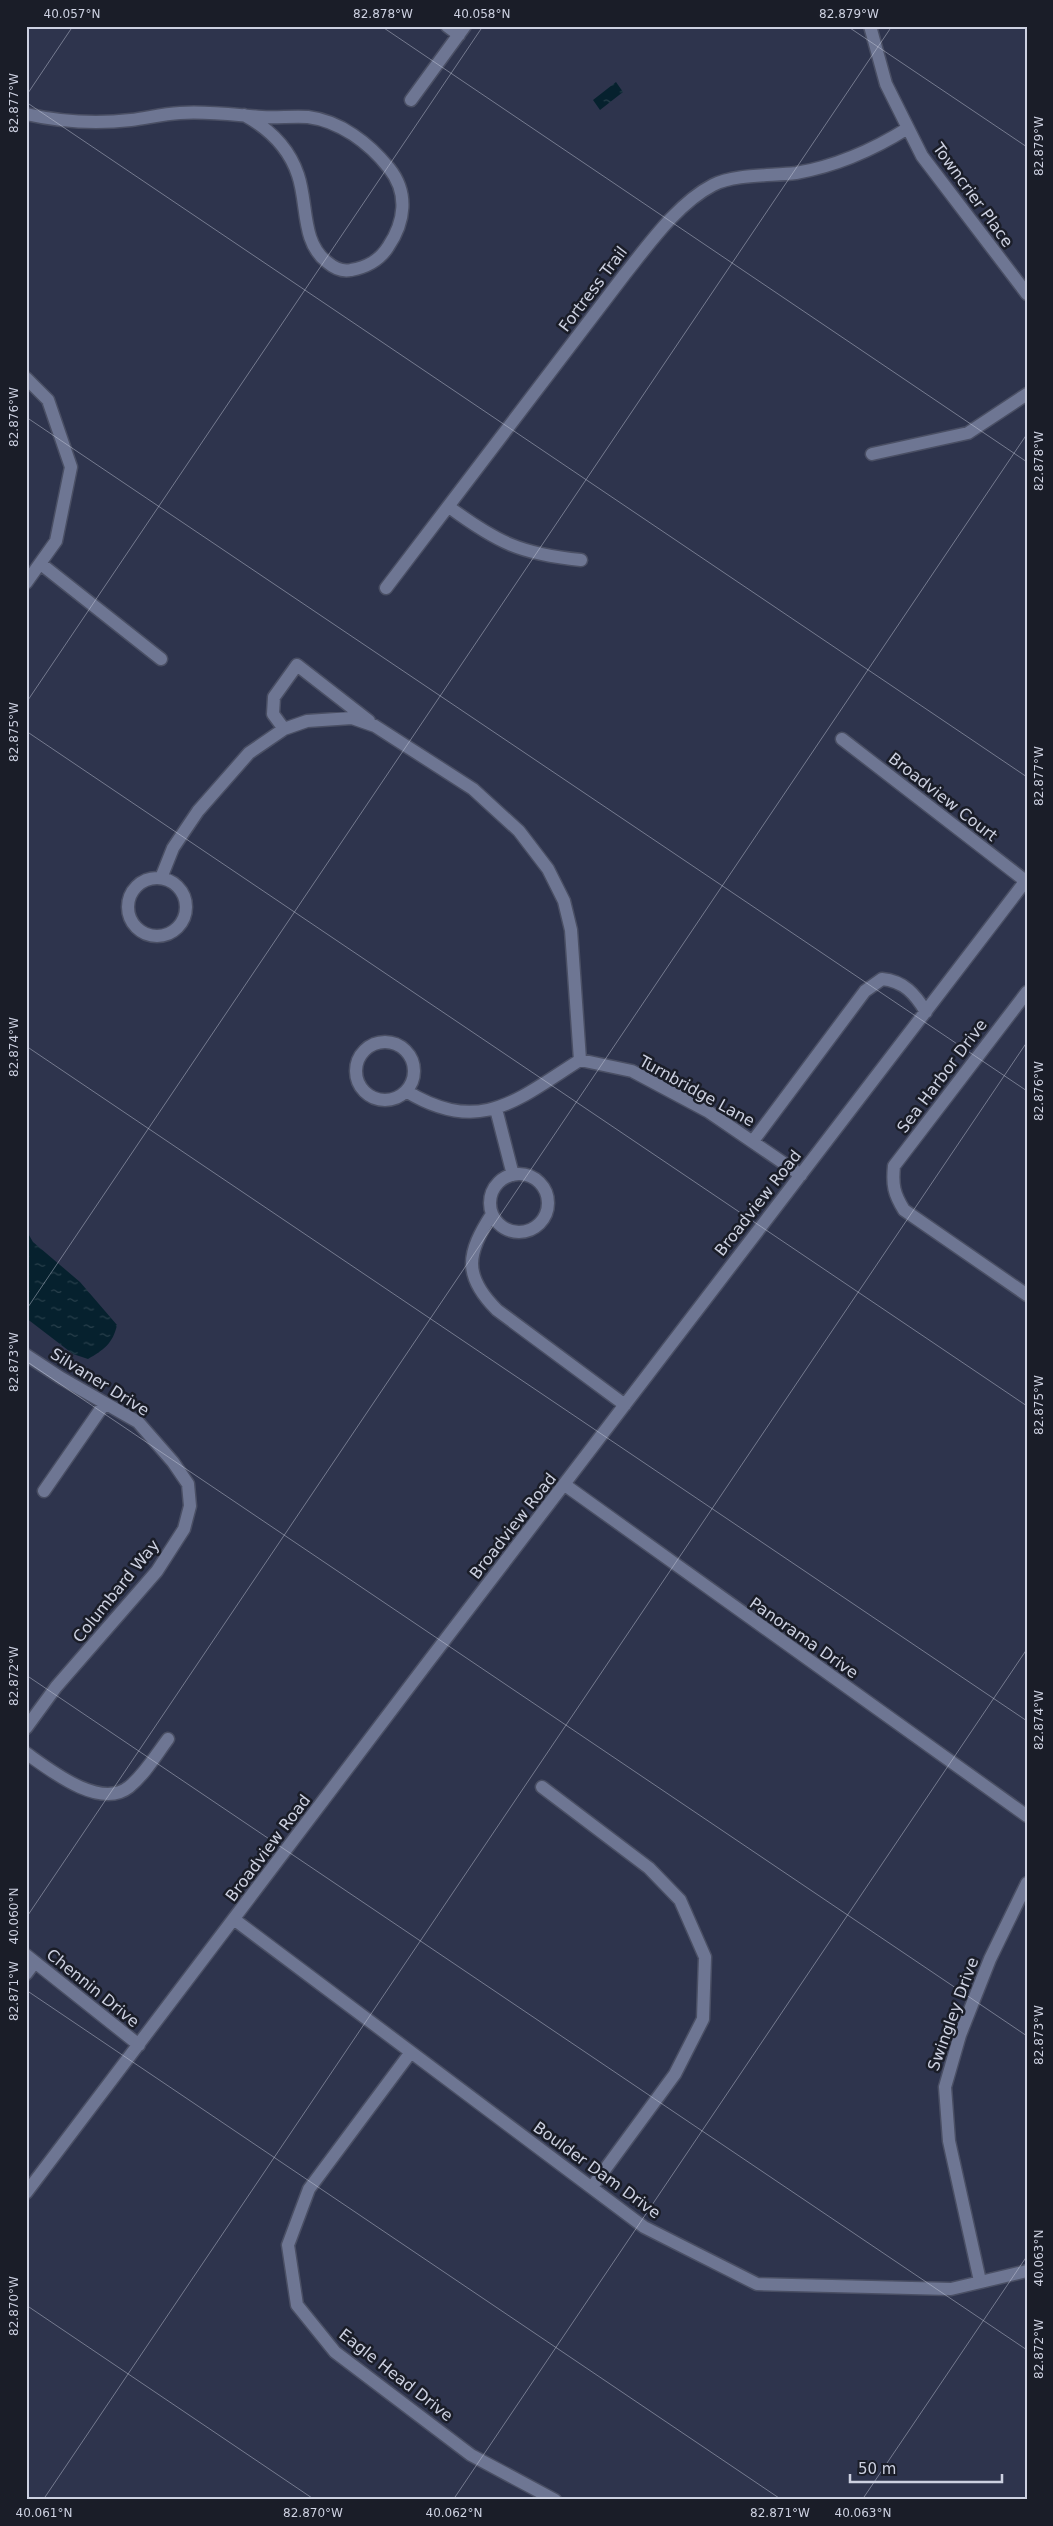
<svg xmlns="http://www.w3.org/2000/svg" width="1053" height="2526" font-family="'DejaVu Sans',sans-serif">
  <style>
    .water { fill: url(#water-ripples) }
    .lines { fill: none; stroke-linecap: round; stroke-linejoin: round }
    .minor-casing { stroke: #4a4f64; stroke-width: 15 }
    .minor { stroke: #6e7693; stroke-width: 12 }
    .ticks { fill: none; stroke: #cdd1e1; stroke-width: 1; stroke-opacity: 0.45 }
    .labels { text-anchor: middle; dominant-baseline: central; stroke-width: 5; stroke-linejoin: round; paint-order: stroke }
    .street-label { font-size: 16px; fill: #cdd1e1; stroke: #1a1d28 }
    .neatline { fill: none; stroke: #cdd1e1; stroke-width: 2 }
    .ticks-label { font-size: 12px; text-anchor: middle; fill: #cdd1e1 }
  </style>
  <defs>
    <pattern id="water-ripples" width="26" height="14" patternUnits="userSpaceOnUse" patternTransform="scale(1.25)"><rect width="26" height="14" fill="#06212e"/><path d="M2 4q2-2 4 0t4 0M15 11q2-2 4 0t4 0" fill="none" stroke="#29404c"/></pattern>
  </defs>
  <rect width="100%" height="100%" fill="#2e344d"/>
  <path class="water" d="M616,82l7,10 -23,18 -7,-10z
    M26,1230l7,12 47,40 37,43c-4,18 -13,25 -29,34l-15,-5 -47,-36z"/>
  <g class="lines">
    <g class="minor-casing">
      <path id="minor" d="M447,26l12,9
        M870,26l16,58 36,72 105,138
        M411,100l54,-74
        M26,114c35,8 70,10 105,6 16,-2 32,-6 49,-7 28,-2 55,2 82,4 15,1 30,-1 46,0 32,4 61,26 81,51 20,25 16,54 -1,79 -9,14 -21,20 -37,23 -9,2 -17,-2 -24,-8 -26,-20 -19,-58 -29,-87 -9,-27 -30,-47 -54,-60
        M26,378l22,22 23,67 -15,74 -30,42
        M872,454l96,-21 59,-39
        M449,507c49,36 72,47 132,53
        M41,564l120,95
        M386,588l239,-314c24,-30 53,-71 88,-89 21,-11 59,-9 83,-12 41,-7 77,-23 112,-45
        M284,729l-11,-15 1,-17 23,-32 72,56
        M842,739l185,143
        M161,878l12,-30 25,-37 51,-58 35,-24 23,-8 45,-3 23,8 98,63 46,42 29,38 16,32 7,29 9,130
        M128 907a29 29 0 1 1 58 0a29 29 0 1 1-58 0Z
        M1027,992l-133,174c-2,19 0,28 10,44l123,85
        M356 1071a29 29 0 1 1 58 0a29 29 0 1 1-58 0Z
        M406,1091c74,45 111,9 174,-31l52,11 77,41 92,63
        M496,1109l17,66
        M753,1141l112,-150 17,-12c22,2 33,15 44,33
        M490 1203a29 29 0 1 1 58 0a29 29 0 1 1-58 0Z
        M492,1214c-25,39 -30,61 5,96l128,95
        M26,1355l35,23 77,44 35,40 15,22 2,22 -6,23 -27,42 -101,116 -30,41
        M565,1485l462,331
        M44,1491l61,-88
        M26,1753c24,17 74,57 103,34 16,-13 27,-32 39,-48
        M542,1787l107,81 31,32 25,57 -2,62 -28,55 -83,113
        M235,1920l409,307 113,57 194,5 76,-18
        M26,1955l113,90
        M26,1974l9,-12
        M411,2052l-102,137 -21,56 9,60 38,47 136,103 84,45
        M26,2193l402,-531 599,-783
        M980,2281l-31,-140 -4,-54 15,-52 30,-76 37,-76"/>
    </g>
    <use href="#minor" class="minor"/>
  </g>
  <path class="ticks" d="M381,26l646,436M847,26l180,121M26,96l47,-70M26,102l1001,675M26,417l1001,674M26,703l457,-677M26,731l1001,675M26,1046l1001,675M26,1310l866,-1284M26,1361l1001,675M26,1675l1001,675M26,1918l1001,-1484M26,1990l756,510M26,2305l289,195M43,2500l984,-1458M453,2500l574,-851M862,2500l165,-244"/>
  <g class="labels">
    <g class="street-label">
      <text transform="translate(973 195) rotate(54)">Towncrier Place</text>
      <text transform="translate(593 289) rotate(-53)">Fortress Trail</text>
      <text transform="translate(943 797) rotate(38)">Broadview Court</text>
      <text transform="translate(942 1076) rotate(-53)">Sea Harbor Drive</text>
      <text transform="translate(697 1091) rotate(29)">Turnbridge Lane</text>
      <text transform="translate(758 1203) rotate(-52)">Broadview Road</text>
      <text transform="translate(100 1382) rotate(32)">Silvaner Drive</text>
      <text transform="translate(513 1526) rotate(-52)">Broadview Road</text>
      <text transform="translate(116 1591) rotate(-51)">Columbard Way</text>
      <text transform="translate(804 1638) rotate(35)">Panorama Drive</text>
      <text transform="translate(268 1848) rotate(-53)">Broadview Road</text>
      <text transform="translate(93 1988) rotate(39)">Chennin Drive</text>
      <text transform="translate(953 2014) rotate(-70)">Swingley Drive</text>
      <text transform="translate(597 2170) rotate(36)">Boulder Dam Drive</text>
      <text transform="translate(396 2375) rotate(38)">Eagle Head Drive</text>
    </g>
  </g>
  <rect width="1053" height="2526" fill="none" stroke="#1a1d28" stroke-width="55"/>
  <path d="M850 2474v8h152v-8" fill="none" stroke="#cdd1e1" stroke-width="2.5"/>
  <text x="858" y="2474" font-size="15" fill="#cdd1e1" stroke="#1a1d28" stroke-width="4" paint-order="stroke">50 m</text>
  <rect x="28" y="28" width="998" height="2470" class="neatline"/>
  <g class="ticks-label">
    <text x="72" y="18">40.057°N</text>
    <text x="383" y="18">82.878°W</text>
    <text x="482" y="18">40.058°N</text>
    <text x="849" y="18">82.879°W</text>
    <text transform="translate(14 103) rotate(-90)" y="4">82.877°W</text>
    <text transform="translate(1039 146) rotate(-90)" y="4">82.879°W</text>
    <text transform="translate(14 417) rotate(-90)" y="4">82.876°W</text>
    <text transform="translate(1039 461) rotate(-90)" y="4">82.878°W</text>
    <text transform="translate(14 732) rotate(-90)" y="4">82.875°W</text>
    <text transform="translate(1039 776) rotate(-90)" y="4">82.877°W</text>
    <text transform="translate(14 1047) rotate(-90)" y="4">82.874°W</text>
    <text transform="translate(1039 1091) rotate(-90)" y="4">82.876°W</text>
    <text transform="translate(14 1362) rotate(-90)" y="4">82.873°W</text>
    <text transform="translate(1039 1405) rotate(-90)" y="4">82.875°W</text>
    <text transform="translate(14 1676) rotate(-90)" y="4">82.872°W</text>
    <text transform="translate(1039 1720) rotate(-90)" y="4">82.874°W</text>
    <text transform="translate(14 1916) rotate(-90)" y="4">40.060°N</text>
    <text transform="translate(14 1991) rotate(-90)" y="4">82.871°W</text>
    <text transform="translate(1039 2035) rotate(-90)" y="4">82.873°W</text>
    <text transform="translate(1039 2258) rotate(-90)" y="4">40.063°N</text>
    <text transform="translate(14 2306) rotate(-90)" y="4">82.870°W</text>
    <text transform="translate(1039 2349) rotate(-90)" y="4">82.872°W</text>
    <text x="44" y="2517">40.061°N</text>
    <text x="313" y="2517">82.870°W</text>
    <text x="454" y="2517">40.062°N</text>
    <text x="780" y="2517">82.871°W</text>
    <text x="863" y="2517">40.063°N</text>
  </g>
</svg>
